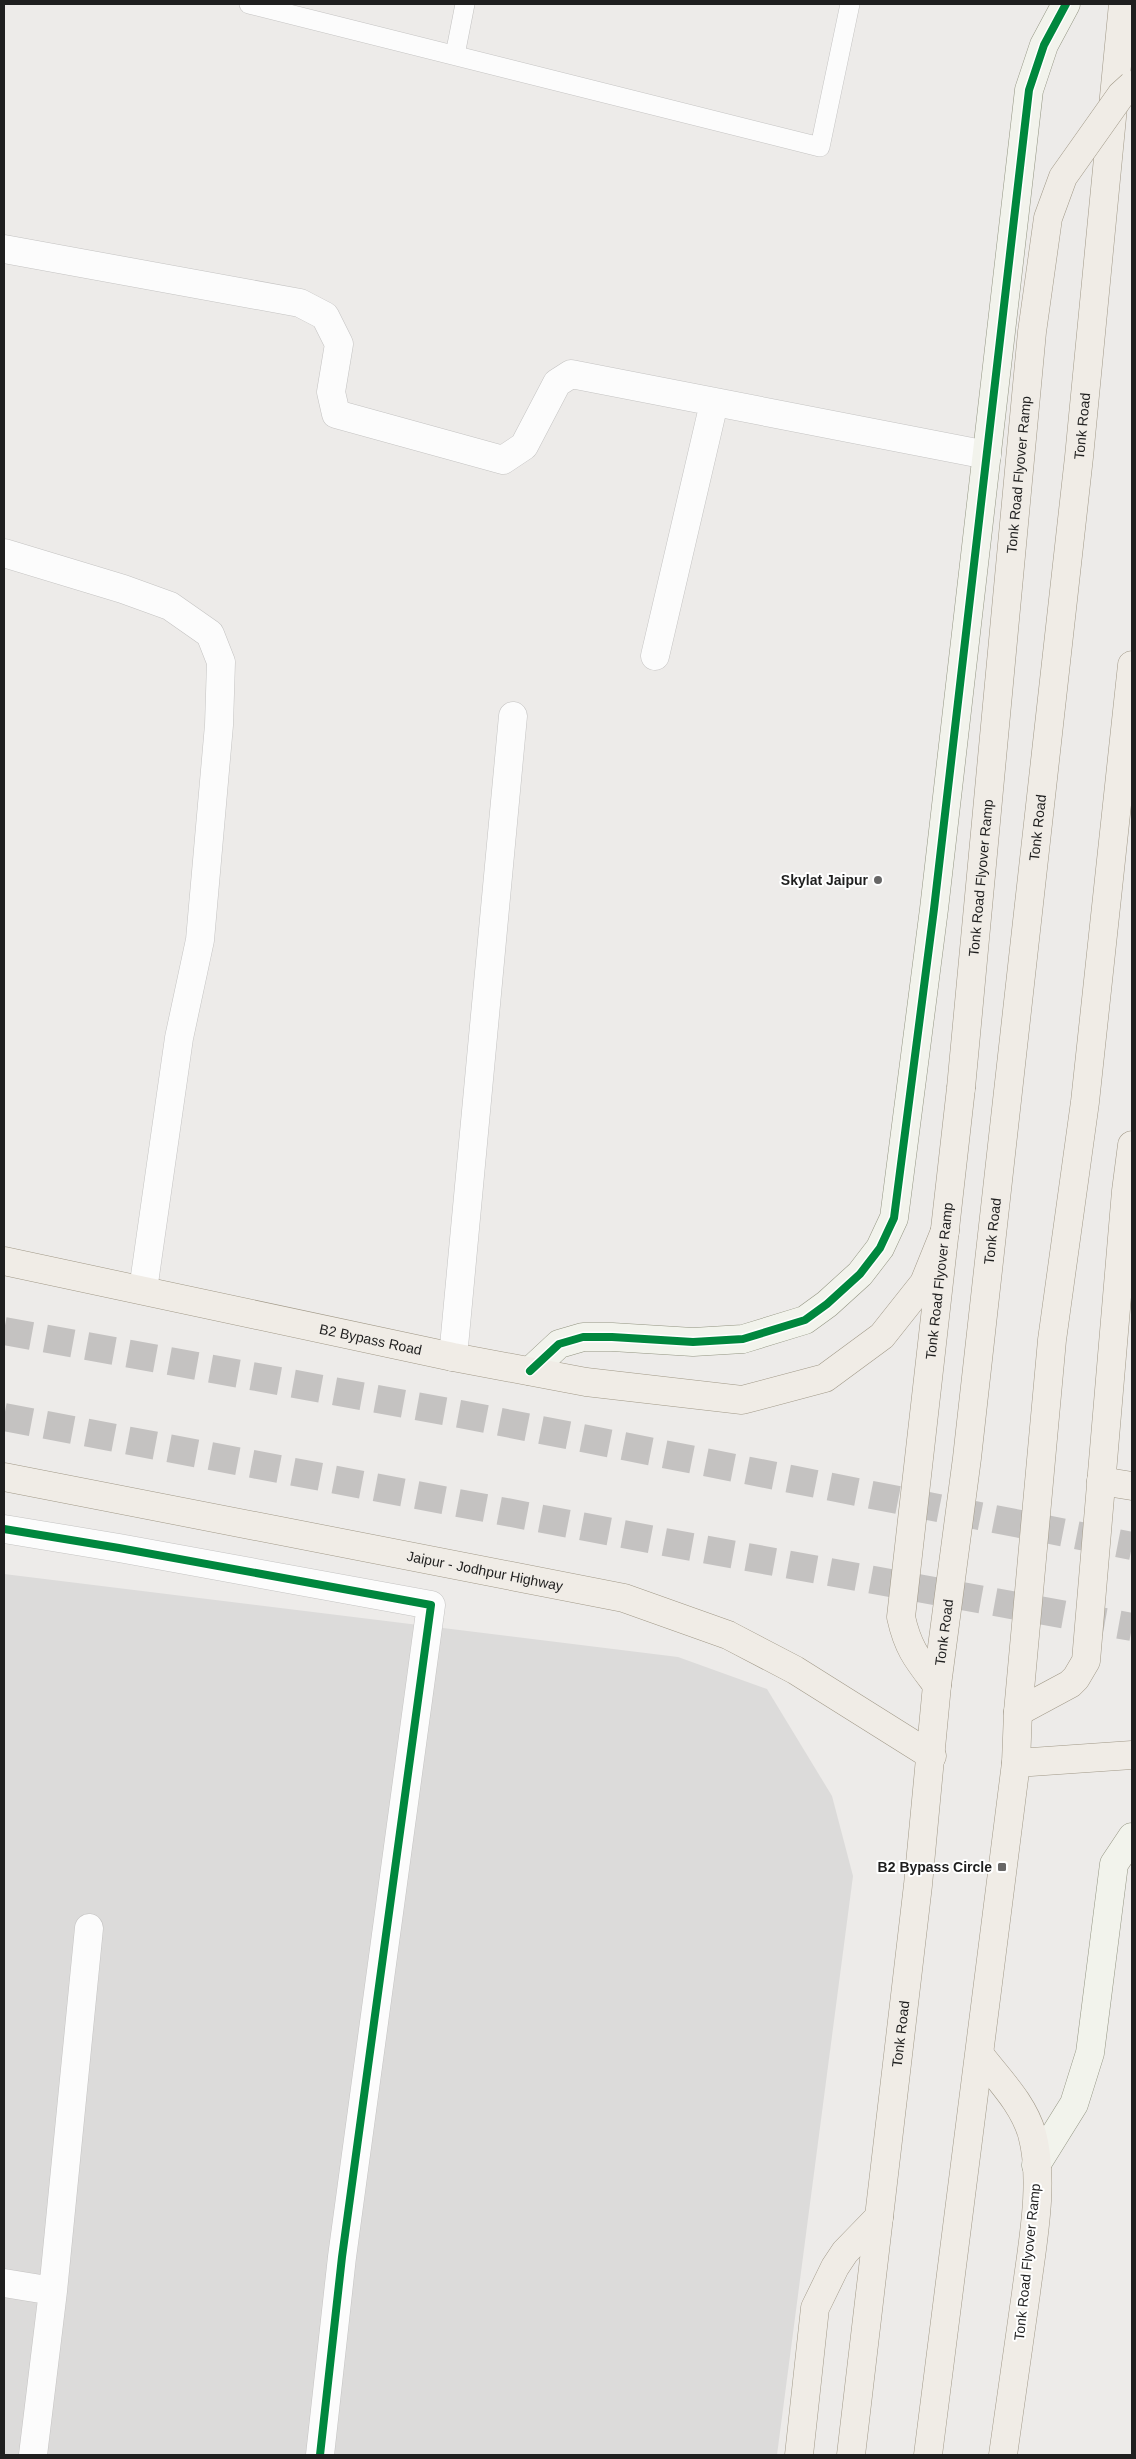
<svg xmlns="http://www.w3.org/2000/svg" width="1136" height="2459" font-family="Arial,sans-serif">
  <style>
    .residential { fill: #dcdbda }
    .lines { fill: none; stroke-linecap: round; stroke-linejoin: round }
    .primary-tunnel { stroke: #c4c2c1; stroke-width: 28; stroke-dasharray: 28 14; stroke-linecap: butt }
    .lane-casing { stroke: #c4c3c2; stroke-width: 20 }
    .street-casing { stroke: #c4c3c2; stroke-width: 29 }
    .secondary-casing { stroke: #939582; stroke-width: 29 }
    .primary-casing { stroke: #a19988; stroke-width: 29 }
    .lane { stroke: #fcfcfc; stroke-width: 19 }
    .street { stroke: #fcfcfc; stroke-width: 28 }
    .secondary { stroke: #f2f3ec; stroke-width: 28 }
    .primary { stroke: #f0ece6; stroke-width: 28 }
    .primary-bridge-casing { stroke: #a19988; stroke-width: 29; stroke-linecap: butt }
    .primary-bridge { stroke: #f0ece6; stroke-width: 28 }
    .cycleway-casing { stroke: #fff; stroke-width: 11 }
    .cycleway { stroke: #00873e; stroke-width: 8 }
    .poi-dot { fill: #676666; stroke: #fff; stroke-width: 2 }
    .labels { text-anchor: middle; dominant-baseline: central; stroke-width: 4; stroke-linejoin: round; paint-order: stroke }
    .street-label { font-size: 14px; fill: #1f1f1f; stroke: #fff }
    .poi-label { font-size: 14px; font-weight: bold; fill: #1f1f1f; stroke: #fff; text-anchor: end }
  </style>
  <rect width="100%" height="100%" fill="#edebe9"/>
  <path class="residential" d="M4,1574l674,83 89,32 65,107 21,80 -76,579h-773z"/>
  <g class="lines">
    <path class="primary-tunnel" d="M4,1331l456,83 672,132
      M4,1417l666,126 462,84"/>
    <g class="lane-casing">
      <path id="lane" d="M249,4l571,143 30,-143
        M455,55l10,-51"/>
    </g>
    <g class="street-casing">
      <path id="street" d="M4,249l296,54 25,13 14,28 -8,48 5,22 167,46 21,-14 33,-63 14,-9 416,81
        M4,553l119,36 47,17 40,28 11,28 -2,63 -19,215 -21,98 -36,252
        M655,656l59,-253
        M453,1357l60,-641
        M4,1529l115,19 312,57 -89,652 -22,198
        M4,2283l49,8
        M33,2455l20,-164 36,-363"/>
    </g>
    <g class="secondary-casing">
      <path id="secondary" d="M530,1371l29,-27 24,-7h29l81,5 50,-3 62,-19 22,-16 33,-30 20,-26 14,-30 40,-309 95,-819 15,-45 22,-41
        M1036,2165l38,-61 16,-51 24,-189 18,-27"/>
    </g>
    <g class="primary-casing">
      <g id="primary">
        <path id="s1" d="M4,1261l449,96 133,25 156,18 83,-22 57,-42 42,-53 21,-52"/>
        <path id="s2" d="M4,1477l620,121 104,37 67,35 137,86"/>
        <path d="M1101,1481l31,5"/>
        <path id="s3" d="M937,1685c-19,-25 -29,-36 -36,-68l60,-529"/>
        <path d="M1018,1712l52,-28 6,-6 10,-17 40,-470 6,-46"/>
        <path d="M1016,1763l116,-8"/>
        <path d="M980,2055c19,25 43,48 52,79 13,48 0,111 -6,159 -8,54 -15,108 -23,162"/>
        <path d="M799,2455l16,-147 20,-41 10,-15 34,-35"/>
        <path id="s4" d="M851,2455l67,-570 19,-200 30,-227 112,-1001 44,-453"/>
        <path d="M928,2455l88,-692 2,-51 34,-372 33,-238 47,-437"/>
      </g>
    </g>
    <use href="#lane" class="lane"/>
    <use href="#street" class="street"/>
    <use href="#secondary" class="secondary"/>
    <use href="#primary" class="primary"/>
    <g class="primary-bridge-casing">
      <g id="primary-bridge">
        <path id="s5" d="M961,1088l71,-756 16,-114 15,-41 58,-82 11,-10"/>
      </g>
    </g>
    <use href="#primary-bridge" class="primary-bridge"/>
    <g class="cycleway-casing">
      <path id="cycleway" d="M530,1371l29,-27 24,-7h29l81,5 50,-3 62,-19 22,-16 33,-30 20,-26 14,-30 40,-309 95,-819 15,-45 22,-41
        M4,1529l115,19 312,57 -89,652 -22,198"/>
    </g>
    <use href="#cycleway" class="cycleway"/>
  </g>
  <g class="poi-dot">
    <circle cx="878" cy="880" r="5"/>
    <rect x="997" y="1862" width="10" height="10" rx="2.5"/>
  </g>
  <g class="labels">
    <g class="street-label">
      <text stroke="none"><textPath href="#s4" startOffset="2042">Tonk Road</textPath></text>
      <text stroke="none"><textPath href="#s5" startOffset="616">Tonk Road Flyover Ramp</textPath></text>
      <text stroke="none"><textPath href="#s4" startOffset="1638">Tonk Road</textPath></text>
      <text stroke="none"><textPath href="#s5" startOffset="211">Tonk Road Flyover Ramp</textPath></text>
      <text stroke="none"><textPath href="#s4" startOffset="1232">Tonk Road</textPath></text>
      <text stroke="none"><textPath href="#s3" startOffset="416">Tonk Road Flyover Ramp</textPath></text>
      <text stroke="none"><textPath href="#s1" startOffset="375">B2 Bypass Road</textPath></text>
      <text stroke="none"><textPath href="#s2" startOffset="490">Jaipur - Jodhpur Highway</textPath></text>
      <text stroke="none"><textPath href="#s4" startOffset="828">Tonk Road</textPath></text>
      <text stroke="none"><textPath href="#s4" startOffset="424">Tonk Road</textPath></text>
      <text transform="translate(1027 2262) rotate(-84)">Tonk Road Flyover Ramp</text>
    </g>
    <g class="poi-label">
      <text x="868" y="880">Skylat Jaipur</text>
      <text x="992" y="1867">B2 Bypass Circle</text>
    </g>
  </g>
  <rect width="1136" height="2459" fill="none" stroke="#1f1f1f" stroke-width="10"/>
</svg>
